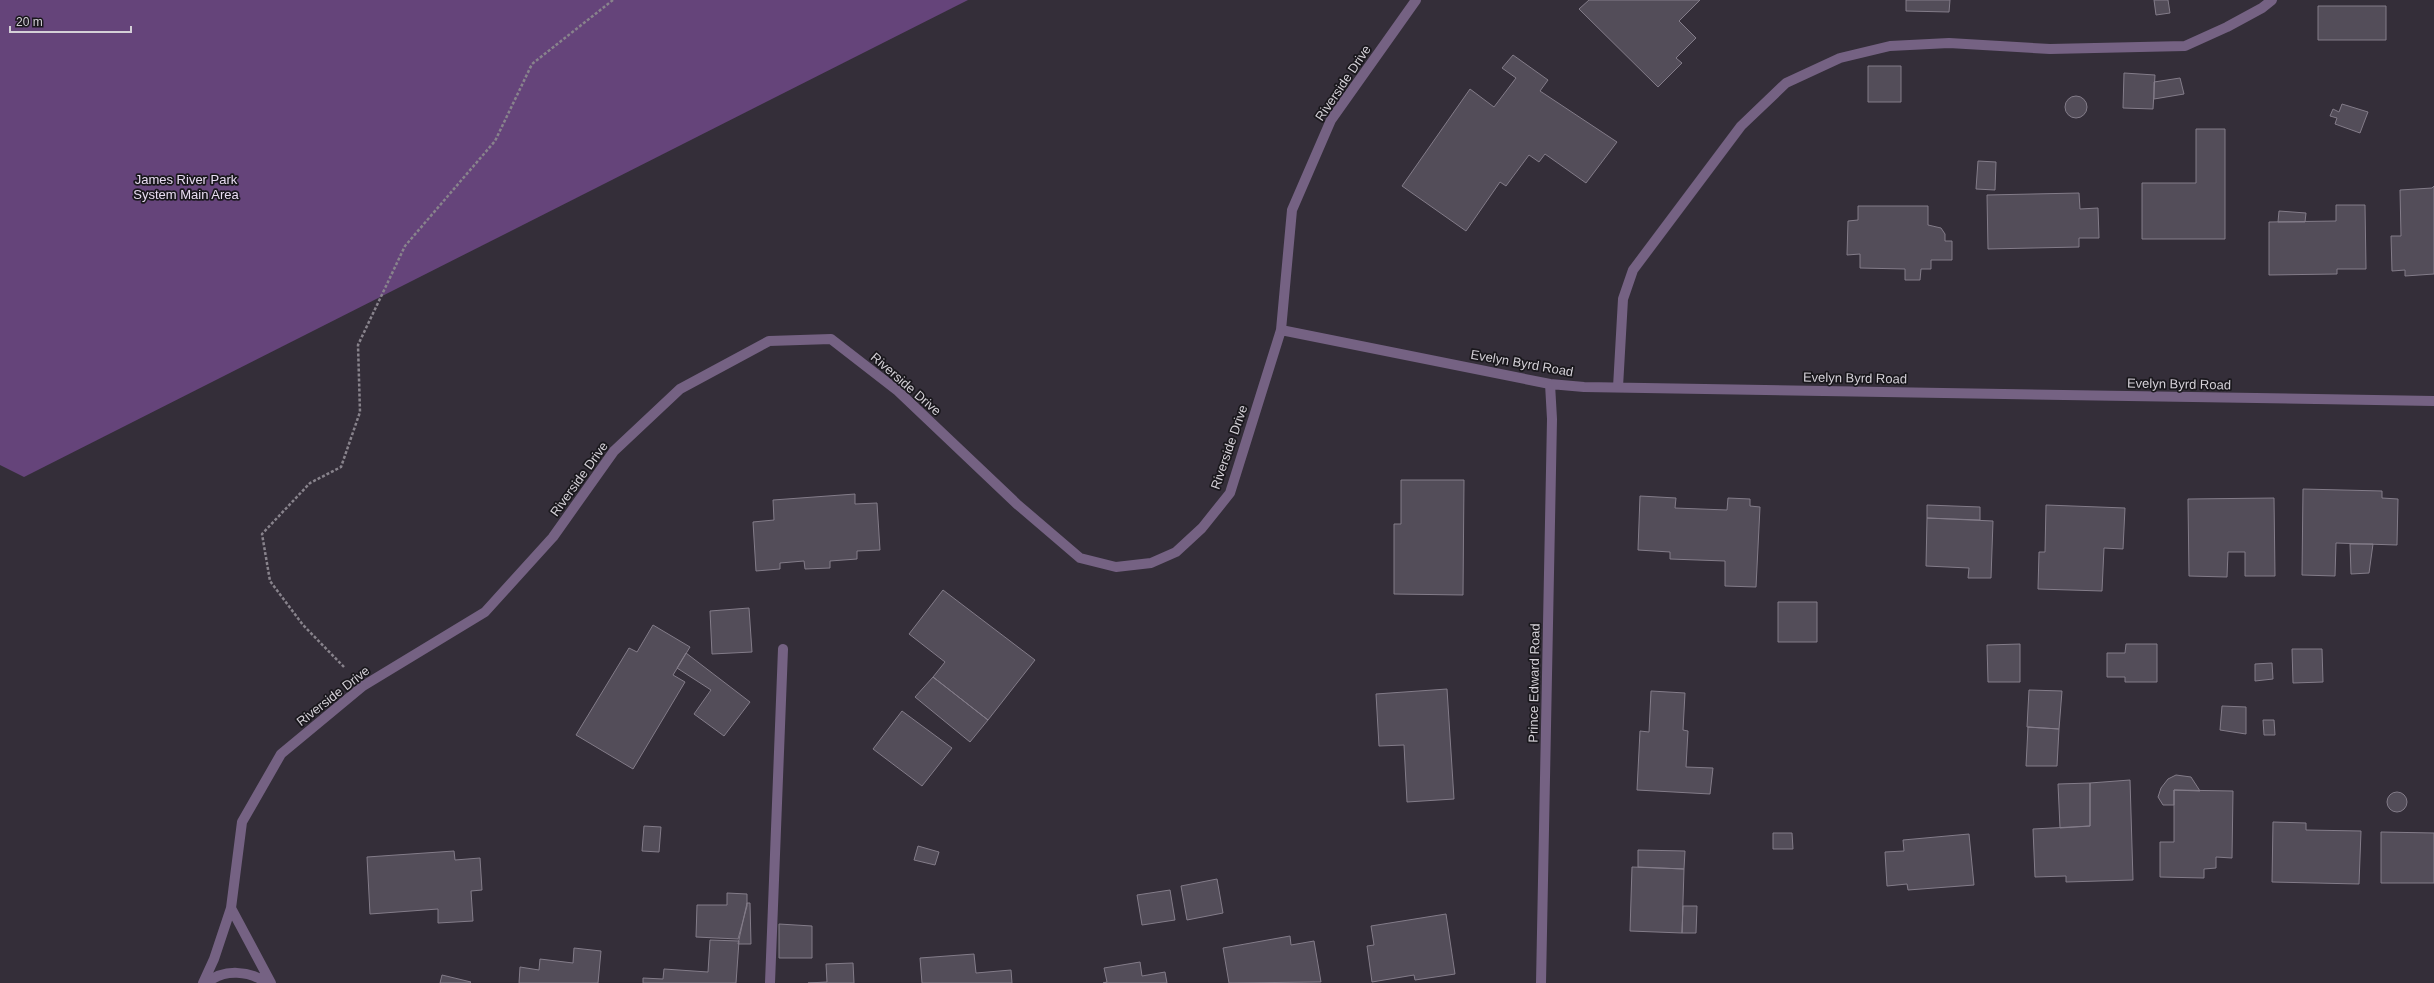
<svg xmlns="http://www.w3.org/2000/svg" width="2434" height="983" font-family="Helvetica,sans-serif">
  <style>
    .green { fill: #65447a }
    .building { fill: #534d59; stroke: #837c89 }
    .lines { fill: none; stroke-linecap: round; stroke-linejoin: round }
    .path { stroke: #88838c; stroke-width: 2.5; stroke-dasharray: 3 2; stroke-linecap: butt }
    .minor { stroke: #756283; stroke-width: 10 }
    .labels { text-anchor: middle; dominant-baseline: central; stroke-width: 3.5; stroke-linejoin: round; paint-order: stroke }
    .street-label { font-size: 13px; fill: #d4d0d7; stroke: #1a181d }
    .park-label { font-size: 13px; fill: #e8dcf1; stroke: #1a181d }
  </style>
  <rect width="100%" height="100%" fill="#342e39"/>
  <path class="green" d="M0,0h968l-944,477 -24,-12z"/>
  <path class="building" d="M1589,0h111l-21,21 17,17 -20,20 6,5 -24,24 -79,-78z
    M1906,0h44l-1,12 -43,-1z
    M2154,0h14l2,13 -14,2z
    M2318,6h68v34h-68z
    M1513,55l35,25 -8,11 77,51 -31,41 -41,-29 -6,8 -10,-7 -23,31 -6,-4 -34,49 -64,-45 68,-97 24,18 22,-29 -14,-10z
    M1868,66h33v36h-33z
    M2124,73l31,2 -2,34 -30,-1z
    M2180,78l4,16 -30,5v-17z
    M2065 107a11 11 0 1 1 22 0a11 11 0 1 1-22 0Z
    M2342,104l26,8 -8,21 -25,-9 2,-6 -7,-2 3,-7 6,3z
    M2196,129h29v110h-83v-56h54z
    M1978,161l18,1 -1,28 -19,-1z
    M2434,186v88l-29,2v-6l-13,1 -1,-35h10l-1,-46 32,-2z
    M2079,193l1,16 18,-1 1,30h-20v9l-91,2 -1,-54z
    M2336,205h29l1,64h-29v5l-68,1v-53l67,-1z
    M1858,206h70v19l13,3 4,6v7h7v19h-21v9h-10l-1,11h-15v-11l-45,-1v-14l-13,1 1,-34 10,-1z
    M2279,211l27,2 -1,9h-27z
    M1401,480h63l-1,115 -69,-1v-70h7z
    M2303,489l79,2v7l16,1 -1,46 -61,-2 -1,33 -33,-1z
    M855,494v10l22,-1 3,47 -23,1v8l-27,2v7l-25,1 -1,-8 -24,2v6l-24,2 -3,-49 21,-2 -1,-20z
    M1640,496l36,2 -1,10 52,2 1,-12 22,1v7l10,1 -4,80 -31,-1v-25l-55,-2v-7l-32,-2z
    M2274,498l1,78h-30v-24h-17l-1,25 -38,-1 -1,-77z
    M1927,505l53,2v13l-53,-2z
    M2046,505l79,3 -2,41 -19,-1 -2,43 -64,-2 1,-37h6z
    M1927,518l66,3 -2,57h-23l1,-10 -43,-2z
    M2350,544h23l-4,29 -18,1z
    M943,590l92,70 -47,60 -55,-43 12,-15 -36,-28z
    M1778,602h39v40h-39z
    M749,608l3,44 -40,2 -2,-43z
    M653,625l37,22 -17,28 12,7 -52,87 -57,-34 53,-87 8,4z
    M2020,644v38h-32l-1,-37z
    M2126,644h31v38h-32v-5h-18v-24h18z
    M2292,649h30l1,33 -30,1z
    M686,653l64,49 -26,34 -30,-22 17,-24 -34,-22z
    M2272,663l1,16 -18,2v-17z
    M933,677l55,43 -18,22 -55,-45z
    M1447,689l7,110 -47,3 -3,-57 -25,1 -3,-52z
    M2029,690l33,1 -3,38 -32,-2z
    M1651,691l34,2 -2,37 5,1 -2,36 27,1 -3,26 -73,-4 3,-59 9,1z
    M2222,706l24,1v27l-26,-4z
    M902,711l50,37 -30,38 -49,-37z
    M2263,720h11l1,15h-11z
    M2028,727l31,2 -2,37h-31z
    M2176,775l15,2 9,14 -26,-1v15h-11l-5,-8 3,-9 7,-9z
    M2130,780l3,100 -67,2v-6l-31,1 -2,-48 57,-3v-43z
    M2090,783v43l-30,2 -2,-44z
    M2174,790l59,1 -1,67 -16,-1v11l-12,1v9l-44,-1v-35h14z
    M2387 802a10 10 0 1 1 20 0a10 10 0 1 1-20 0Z
    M2273,822l33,1v7l55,1 -2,53 -87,-2z
    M644,826l17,1 -2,25 -17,-1z
    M2381,832l53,1v50h-53z
    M1773,833h19l1,16h-20z
    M1969,834l5,51 -66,5 -1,-6 -20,2 -2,-34 19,-1 -1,-11z
    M918,846l21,6 -4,13 -21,-5z
    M1638,850l47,1 -1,18 -46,-2z
    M454,851l1,9 25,-2 2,32 -11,1 2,30 -35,2v-14l-68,5 -3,-57z
    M1632,867l52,2 -2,64 -52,-2z
    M1217,879l6,34 -36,7 -6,-34z
    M1170,890l5,30 -33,5 -5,-30z
    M727,893l20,1v12l-9,33 -42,-2 1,-32h30z
    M747,903h3l1,41h-13z
    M1683,906h14l-1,27h-14z
    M1446,914l9,60 -40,6 -1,-5 -42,7 -5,-36 7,-1 -3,-19z
    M779,924l33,2v32h-33z
    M1290,936l1,9 23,-4 7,41 -92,1 -6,-35z
    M710,940l29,1 -3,42h-93v-5l20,1 1,-10 44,3z
    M574,948l27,3 -3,32h-79l1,-16 19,3 1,-11 33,4z
    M974,954l2,19 35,-3 1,13h-90l-2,-25z
    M1140,962l2,14 23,-4 2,11h-64l4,-1 -3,-14z
    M853,963l1,20h-46l19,-1 -1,-18z
    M442,975l29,7 -1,1h-30z"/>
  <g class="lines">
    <path class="path" d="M344,667l-41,-42 -33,-44 -8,-47 48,-51 31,-16 19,-55 -2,-67 47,-99 90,-105 37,-77 81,-64"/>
    <path class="minor" d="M1281,330l269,54 34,3 850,14
      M1618,387l5,-88 10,-29 108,-144 45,-43 54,-25 50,-12 59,-3 101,6 135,-3 42,-19 35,-19 10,-8
      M231,908l40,75
      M203,983l11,-24 17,-51 11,-86 39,-68 82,-68 122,-74 68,-75 61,-86 66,-62 89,-48 62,-2 67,52 120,114 62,53 36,9 35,-4 25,-11 26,-24 28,-35 51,-163 11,-120 39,-90 85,-120
      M207,983c17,-15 43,-12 60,0
      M770,983l13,-334
      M1541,983l11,-564 -2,-35"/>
  </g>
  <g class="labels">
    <g class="street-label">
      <text transform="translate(1343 83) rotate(-56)">Riverside Drive</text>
      <text transform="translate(1522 363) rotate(10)">Evelyn Byrd Road</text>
      <text transform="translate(1855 378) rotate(1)">Evelyn Byrd Road</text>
      <text transform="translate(906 384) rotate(41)">Riverside Drive</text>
      <text transform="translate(2179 384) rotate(1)">Evelyn Byrd Road</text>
      <text transform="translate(1229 447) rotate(-71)">Riverside Drive</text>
      <text transform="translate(579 479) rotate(-54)">Riverside Drive</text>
      <text transform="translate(1534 683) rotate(-89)">Prince Edward Road</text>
      <text transform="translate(333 696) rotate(-38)">Riverside Drive</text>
    </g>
    <g class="park-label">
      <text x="186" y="179">James River Park<tspan x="186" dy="15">System Main Area</tspan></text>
    </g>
  </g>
  <path d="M10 26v6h121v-6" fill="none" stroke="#d4d0d7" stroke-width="2"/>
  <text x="16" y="26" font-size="12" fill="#d4d0d7" stroke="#1a181d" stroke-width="3" paint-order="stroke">20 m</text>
</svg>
